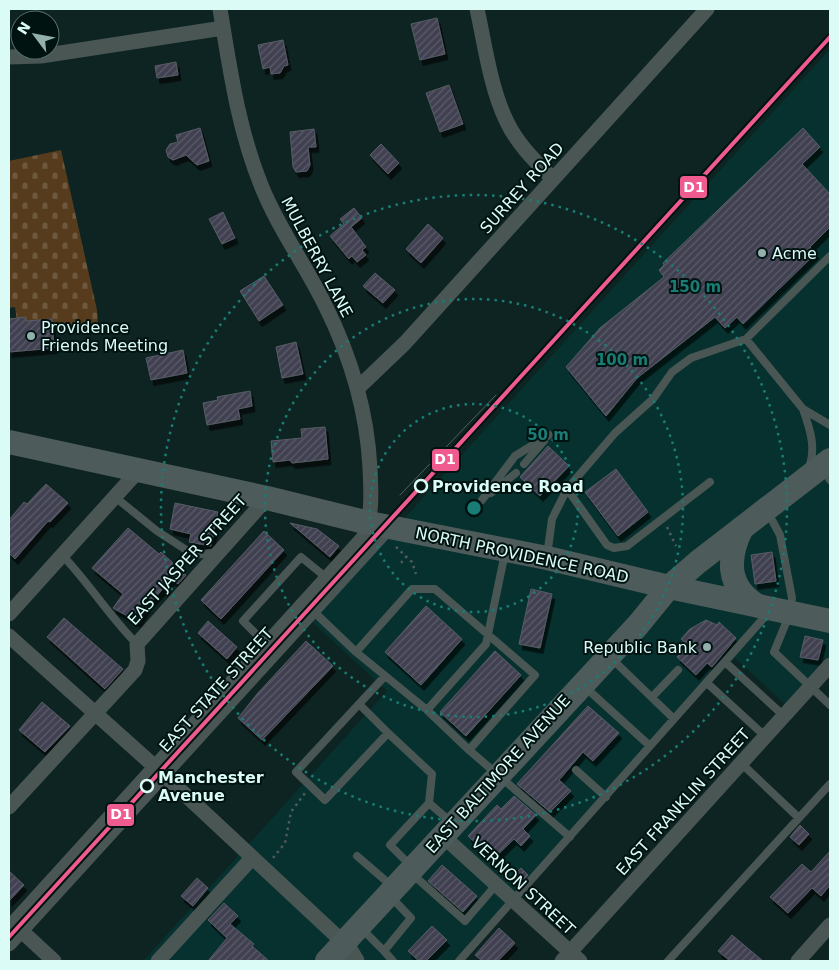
<svg xmlns="http://www.w3.org/2000/svg" width="839" height="970" font-family="'DejaVu Sans',sans-serif">
  <style>
    .built { fill: #06312e }
    .cemetery { fill: url(#cemetery-stones) }
    .building { fill: url(#building-hatch); stroke: #575d65; filter: url(#shadow) }
    .lines { fill: none; stroke-linecap: round; stroke-linejoin: round }
    .path { stroke: #4f5a59; stroke-width: 2.5; stroke-dasharray: 2.5 4; stroke-linecap: butt }
    .service { stroke: #495654; stroke-width: 8 }
    .minor { stroke: #495654; stroke-width: 15 }
    .tertiary { stroke: #495654; stroke-width: 19 }
    .primary { stroke: #4d5b5a; stroke-width: 24 }
    .tram { stroke: #50605e; stroke-width: 1 }
    .tram-1-casing { stroke: #001311; stroke-width: 8 }
    .tram-1 { stroke: #ef5b8f; stroke-width: 4 }
    .ring { fill: none; stroke: #197d75; stroke-width: 2.5; stroke-dasharray: 2.5 5 }
    .poi-dot { fill: #93b0ac; stroke: #001311; stroke-width: 2 }
    .stop-dot { fill: #001311; stroke: #dafbf6; stroke-width: 2.5 }
    .labels { text-anchor: middle; dominant-baseline: central; stroke-width: 4; stroke-linejoin: round; paint-order: stroke }
    .street-label { font-size: 16px; fill: #dafbf6; stroke: #001311 }
    .poi-label { font-size: 16px; fill: #dafbf6; stroke: #001311; text-anchor: start }
    .stop-label { font-size: 16px; font-weight: bold; fill: #dafbf6; stroke: #001311; text-anchor: start }
    .centre { fill: #197d75; stroke: #001311; stroke-width: 2.5 }
    .ring-label { font-size: 15px; text-anchor: middle; font-weight: bold; fill: #197d75; stroke: #001311; stroke-width: 4; stroke-linejoin: round; paint-order: stroke }
    .line-badge { stroke: #001311; stroke-width: 2 }
    .badge-label { font-size: 14px; text-anchor: middle; font-weight: bold; fill: #fff }
  </style>
  <defs>
    <pattern id="cemetery-stones" width="16" height="16" patternUnits="userSpaceOnUse" patternTransform="scale(1.25)"><rect width="16" height="16" fill="#563c1c"/><path d="M2 7V4a2 2 0 0 1 4 0v3zM10 15v-3a2 2 0 0 1 4 0v3z" fill="#6e593e"/></pattern>
    <pattern id="building-hatch" width="6" height="6" patternUnits="userSpaceOnUse" patternTransform="scale(1.25)"><rect width="6" height="6" fill="#404051"/><path d="M-1 1l2-2M0 6l6-6M5 7l2-2" fill="none" stroke="#5b5c6b"/></pattern>
    <filter id="shadow"><feDropShadow dx="3" dy="5.5" stdDeviation="0" flood-color="#0009"/></filter>
  </defs>
  <rect width="100%" height="100%" fill="#0e2422"/>
  <path class="built" d="M830,49v607l-45,48 -50,-46 -282,303h-310l244,-270 -76,-70z"/>
  <path class="cemetery" d="M61,150l36,160 1,15 -5,1 1,3h-43l-25,-8v-4l-9,4 -2,-14 -6,1v-147z"/>
  <path class="building" d="M437,18l8,36 -25,6 -9,-36z
    M283,40l5,25 -4,1 -4,7 -9,1 -1,-7 -7,2 -5,-24z
    M176,62l2,13 -21,3 -2,-12z
    M449,85l14,39 -23,8 -14,-39z
    M200,128l9,33 -12,4 -11,-10 -13,5 -5,-3 -2,-7 4,-6 8,-2 -2,-7z
    M803,128l17,19 -18,17 28,30v33l-20,20 6,6 -73,71 -6,-7 -12,11 -10,-11 -78,61 -31,38 -40,-49 34,-39 64,-51 -5,-7 5,-5 -1,-2z
    M314,129l2,18h-8l2,18 -3,6 -11,1 -3,-5 -3,-35z
    M381,144l18,19 -11,11 -18,-19z
    M354,208l8,10 -11,9 15,20 -4,3 4,5 -9,7 -5,-6 -3,3 -19,-23 14,-12 -4,-5z
    M223,212l12,26 -13,6 -13,-25z
    M428,224l15,14 -22,25 -15,-14z
    M375,273l20,17 -12,13 -20,-17z
    M264,276l19,29 -24,16 -19,-30z
    M26,317v4l26,-2 2,29 -45,4v-33z
    M296,342l7,32 -21,4 -6,-31z
    M183,350l4,23 -36,7 -5,-22z
    M250,391l2,15 -14,3 2,10 -33,6 -4,-22 15,-3 -1,-3z
    M325,427l3,32 -36,4 -2,-3 -17,2 -2,-21 31,-3 -1,-9z
    M548,446l21,20 -29,30 -20,-19z
    M616,469l32,43 -30,24 -33,-44z
    M46,484l22,19 -18,19 -2,-1 -33,38 -6,-6v-33l15,-18 3,2z
    M175,503l43,9 -7,34 -22,-4 2,-8 -21,-5z
    M290,523l27,6 22,17 -9,11z
    M128,528l31,26 2,-2 25,23 -8,9 -6,-5 -24,26 -10,17 -25,-14 10,-14 -31,-26z
    M264,531l20,19 -63,69 -20,-19z
    M772,552l4,29 -21,3 -4,-29z
    M531,589l21,5 -12,54 -21,-4z
    M426,606l36,33 -41,46 -36,-33z
    M64,618l59,51 -18,20 -58,-52z
    M706,620l11,5 2,-3 17,16 -24,29 -5,-4 -11,12 -19,-18 11,-12 -7,-6 9,-10z
    M208,621l29,26 -10,12 -29,-26z
    M805,636l18,4 -5,20 -18,-3z
    M306,641l27,25 -71,74 -24,-22 19,-24z
    M495,651l26,24 -55,61 -26,-24z
    M42,702l28,24 -25,26 -26,-22z
    M588,706l31,27 -26,28 -10,-9 -24,28 12,11 -21,21 -33,-28z
    M514,796l22,19 -13,14 7,7 -9,10 -7,-7 -21,20 -25,-23 29,-31 4,4z
    M800,825l9,9 -10,11 -9,-8z
    M830,851v34l-9,11 -9,-8 -24,25 -18,-16 32,-33 9,8z
    M442,865l35,31 -14,16 -35,-31z
    M521,868l7,7 -9,10 -8,-7z
    M9,871l15,14 -15,16z
    M197,878l11,10 -15,18 -12,-10z
    M224,903l14,13 -8,8 24,20 -2,2 17,15h-61l19,-23 -19,-18z
    M432,926l15,14 -21,21h-7l-11,-10z
    M499,928l16,15 -17,18h-16l-7,-6z
    M732,935l31,26h-33l-12,-10z"/>
  <g class="lines">
    <path class="path" d="M667,527l9,19
      M396,547l16,15 4,12
      M401,563l5,-6
      M273,858l12,-15 6,-31 14,-19"/>
    <path class="service" d="M746,339l57,70 27,16
      M803,409c7,20 14,40 5,61
      M524,464l20,-23
      M823,469l7,11
      M567,489l40,56 7,3 13,-2 83,-64
      M491,493l25,-20
      M115,497l42,34 37,24 25,-3
      M482,500l33,-44 34,-21
      M767,511l13,24 12,63 -2,15 -16,39 56,53
      M62,555c27,28 47,61 75,89
      M547,556l5,-37 15,-30 48,-56 38,-34 19,-27 19,-14 55,-19 84,-83
      M311,609l45,43 71,58 59,-66 19,-91
      M267,645l-24,-24 58,-64 27,22
      M356,652l56,-63h23l100,86 -66,75
      M611,658l63,61
      M725,662l59,54
      M707,683l59,54
      M585,687l65,59
      M652,697l26,-27
      M359,704l26,-28
      M427,710l42,40 101,87
      M388,733l-29,-29 -63,68 29,28 63,-67 44,41 -3,29 23,20
      M741,763l58,55
      M576,770l30,27
      M357,856l36,31
      M412,867l-22,-22 39,-42
      M411,873l54,48 31,-36
      M391,897l20,21 -27,33 9,10
      M360,927l24,24
      M459,961l310,-349
      M668,961l162,-177"/>
    <path class="minor" d="M477,9c8,36 13,77 29,111 11,24 29,41 47,59
      M9,57l32,-1 182,-28
      M359,387l46,-44 302,-334
      M9,614l130,-144
      M9,636l154,138 181,169
      M9,807l126,-137 3,-9 -1,-17 130,-146
      M443,836l137,125
      M14,924l40,37
      M9,928l354,-390c10,-22 8,-46 7,-70 -3,-58 -19,-111 -45,-163 -20,-41 -47,-77 -64,-120 -23,-57 -31,-116 -41,-176
      M9,944l380,-417
      M158,961l94,-103
      M562,961l268,-296
      M798,961l32,-36"/>
    <path class="tertiary" d="M344,943l11,18"/>
    <path class="primary" d="M9,442l258,56 102,25 178,35 122,29 161,34
      M742,528c-15,30 -16,59 16,78
      M327,961l311,-336 31,-38 29,-25 132,-102"/>
    <path class="tram" d="M400,495l96,-100"/>
    <g class="tram-1-casing">
      <path id="tram-1" d="M9,937c273,-300 549,-599 821,-900"/>
    </g>
    <use href="#tram-1" class="tram-1"/>
  </g>
  <g class="ring">
    <circle cx="474" cy="508" r="104"/>
    <circle cx="474" cy="508" r="209"/>
    <circle cx="474" cy="508" r="313"/>
  </g>
  <g class="poi-dot">
    <circle cx="762" cy="253" r="5"/>
    <circle cx="31" cy="336" r="5"/>
    <circle cx="707" cy="647" r="5"/>
  </g>
  <g class="stop-dot">
    <circle cx="421" cy="486" r="6"/>
    <circle cx="147" cy="786" r="6"/>
  </g>
  <g class="labels">
    <g class="street-label">
      <text transform="translate(522 188) rotate(-48)">SURREY ROAD</text>
      <text transform="translate(317 257) rotate(62)">MULBERRY LANE</text>
      <text transform="translate(522 555) rotate(12)">NORTH PROVIDENCE ROAD</text>
      <text transform="translate(187 560) rotate(-48)">EAST JASPER STREET</text>
      <text transform="translate(216 690) rotate(-48)">EAST STATE STREET</text>
      <text transform="translate(498 774) rotate(-48)">EAST BALTIMORE AVENUE</text>
      <text transform="translate(683 802) rotate(-48)">EAST FRANKLIN STREET</text>
      <text transform="translate(523 886) rotate(43)">VERNON STREET</text>
    </g>
    <g class="poi-label">
      <text x="772" y="253">Acme</text>
      <text x="41" y="327">Providence<tspan x="41" dy="18">Friends Meeting</tspan></text>
      <text x="697" y="647" text-anchor="end">Republic Bank</text>
    </g>
    <g class="stop-label">
      <text x="432" y="486">Providence Road</text>
      <text x="158" y="777">Manchester<tspan x="158" dy="18">Avenue</tspan></text>
    </g>
  </g>
  <circle cx="474" cy="508" r="8" class="centre"/>
  <g class="ring-label">
    <text x="695" y="292">150 m</text>
    <text x="622" y="365">100 m</text>
    <text x="548" y="440">50 m</text>
  </g>
  <g class="line-badge">
    <rect x="679" y="175" width="29" height="24" rx="5" fill="#ef5b8f"/>
    <rect x="431" y="448" width="29" height="24" rx="5" fill="#ef5b8f"/>
    <rect x="106" y="803" width="29" height="24" rx="5" fill="#ef5b8f"/>
  </g>
  <g class="badge-label">
    <text x="694" y="192">D1</text>
    <text x="445" y="464">D1</text>
    <text x="121" y="819">D1</text>
  </g>
  <rect width="839" height="970" fill="none" stroke="#dafbf6" stroke-width="20"/>
  <g transform="translate(35 35) rotate(302)"><circle r="24" fill="#001311" stroke="#57706d"/>
  <path d="M0-4L9 19L0 12L-9 19Z" fill="#93b0ac"/>
  <text y="-8" font-size="14" font-weight="bold" text-anchor="middle" fill="#dafbf6">N</text>
  </g>
</svg>
